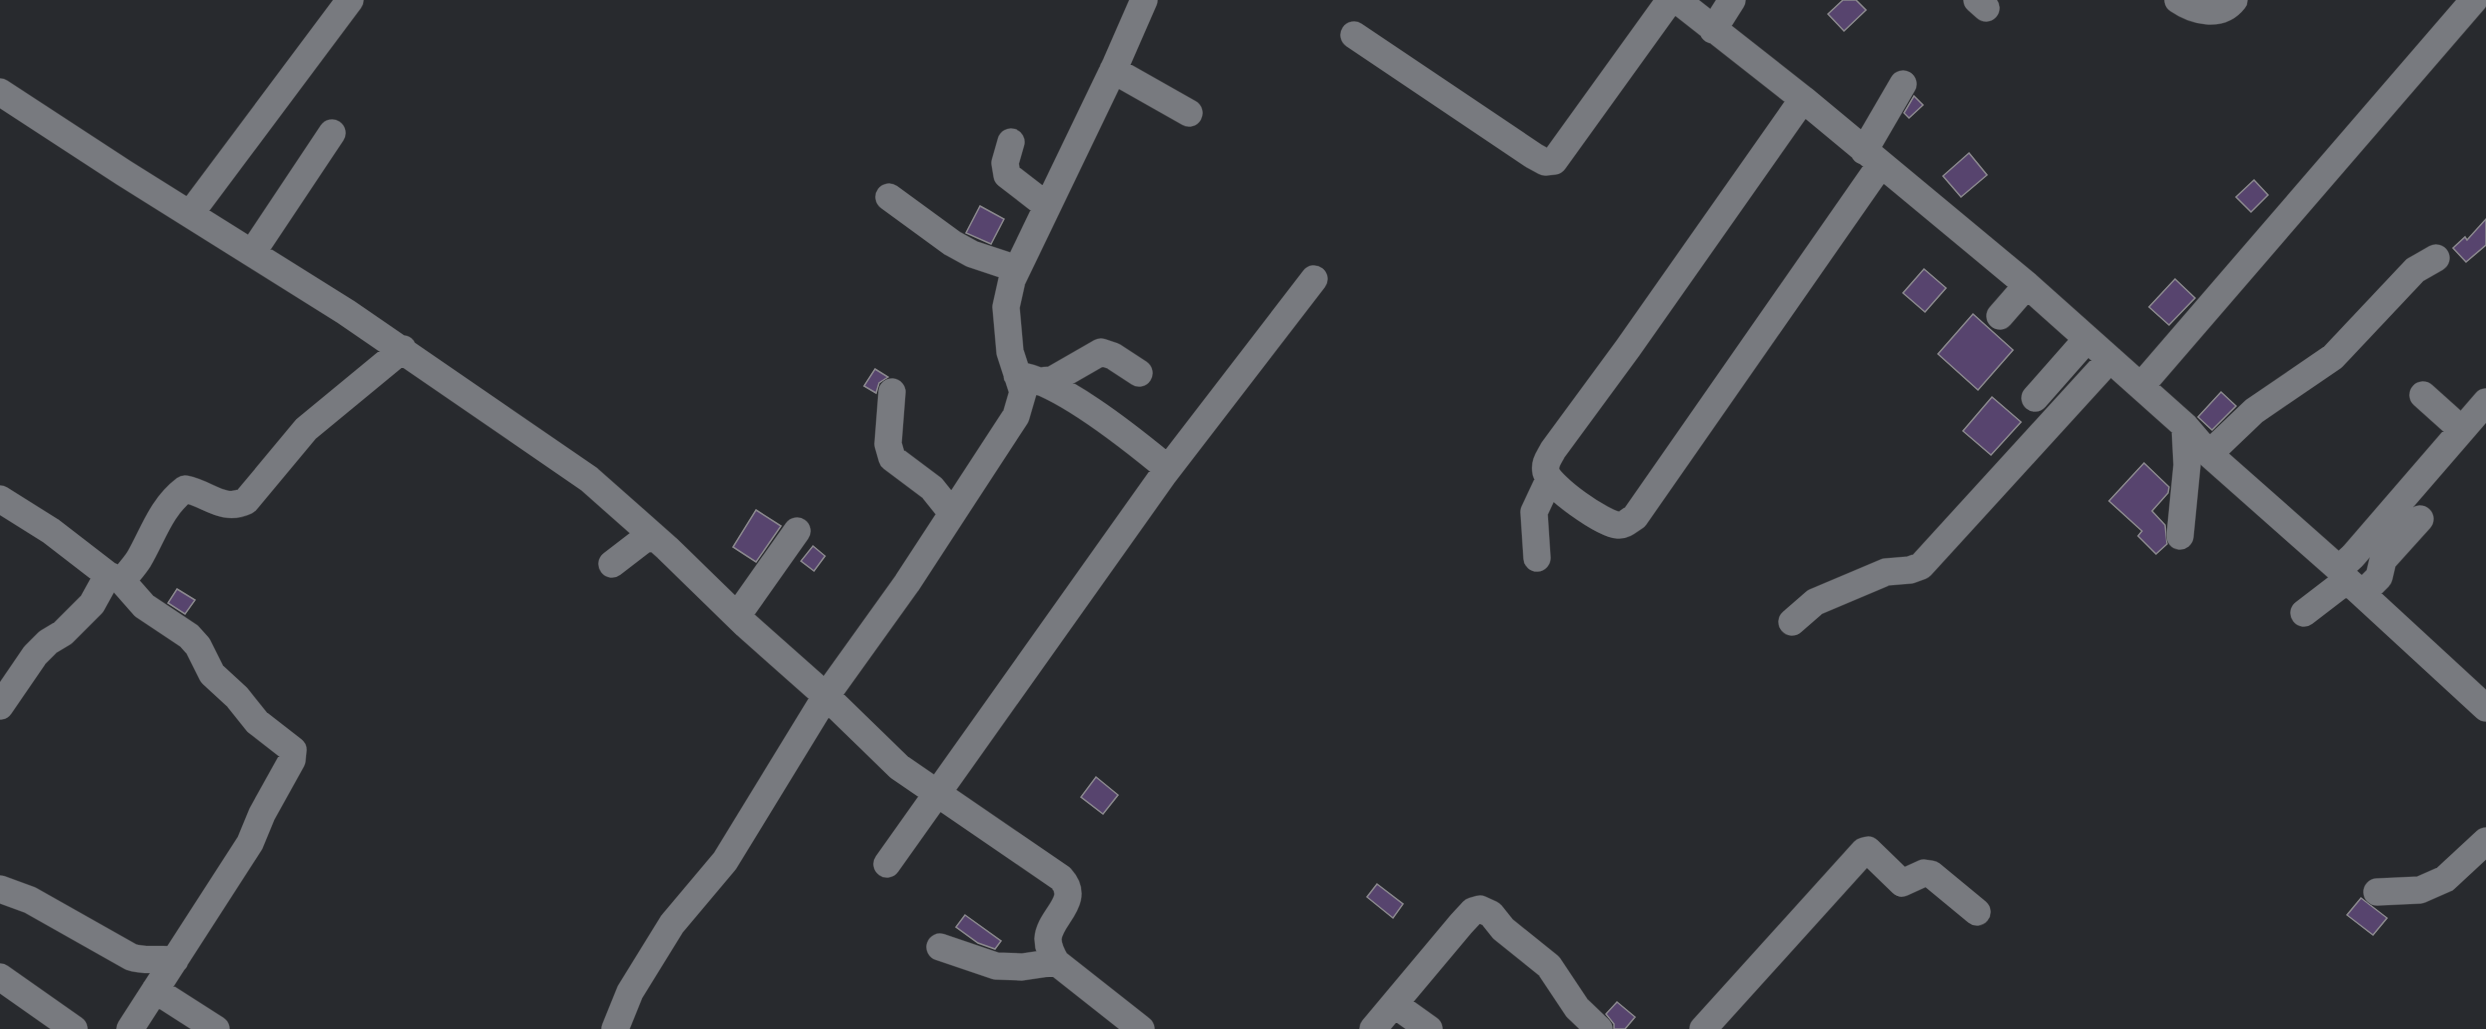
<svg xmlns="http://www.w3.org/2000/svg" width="2486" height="1029" font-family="'Noto Sans',sans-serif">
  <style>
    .building { fill: #57446e; stroke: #8b898e; stroke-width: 1.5 }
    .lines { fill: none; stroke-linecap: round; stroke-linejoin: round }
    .minor-casing { stroke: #454649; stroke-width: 28 }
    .minor { stroke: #787a7f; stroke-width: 27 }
  </style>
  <rect width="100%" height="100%" fill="#282a2e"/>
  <path class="building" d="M1843,0h13l10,10 -22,21 -16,-17z
    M1914,96l9,9 -14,13 -5,-5z
    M1969,153l18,22 -26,22 -18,-21z
    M2254,180l14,15 -17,17 -15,-15z
    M980,206l24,13 -13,25 -25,-11z
    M2486,219v26l-20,17 -13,-14 12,-11 2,3z
    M1924,269l22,19 -21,24 -22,-19z
    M2175,279l20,19 -26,27 -20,-18z
    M1973,314l40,36 -35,40 -40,-36z
    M875,369l13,8 -9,6 -3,10 -12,-7z
    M2221,392l15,14 -24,24 -14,-13z
    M1992,397l29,25 -30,33 -28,-24z
    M2144,463l25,24 -1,6 -16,18 13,14 2,19 -11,10 -18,-18 4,-5 -33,-30z
    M756,510l25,16 -25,36 -23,-15z
    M813,546l12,10 -11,15 -13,-10z
    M177,589l18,11 -10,14 -17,-11z
    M1096,777l22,18 -15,19 -22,-17z
    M1377,884l26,20 -10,14 -26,-21z
    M2361,898l26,20 -14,17 -26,-20z
    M965,915l36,26 -6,8 -17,-6 -22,-16z
    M1617,1002l18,15 -10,12h-11v-5l-8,-10z"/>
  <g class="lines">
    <g class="minor-casing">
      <path id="minor" d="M1677,0l126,99 224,186 158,141 24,28 130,115 8,11 139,128
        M1977,0l9,8
        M2178,0c16,11 42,18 56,0
        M1713,30l19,-30
        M1354,35l180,121 11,6 9,-1 116,-161
        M1113,70l76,43
        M0,92l124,81 222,139 243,167 78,69 79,77 80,71 73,71 162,111c21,23 -12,39 -13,61 0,9 4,16 8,23l85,67
        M1803,99l-175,249 -75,102c-4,8 -9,13 -7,22 4,15 57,52 72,53 6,1 12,-5 17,-8l246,-353
        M1011,142l-6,21 2,12 40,31
        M1864,151l39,-67
        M889,197l63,46 20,11 45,15
        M190,214l160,-214
        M252,253l80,-120
        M2000,316l27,-31
        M1041,381l13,-2 47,-27 12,4 26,17
        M2141,386l333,-386
        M892,392l-4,52 4,14 40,30 20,25
        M2423,395l39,35
        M2035,398l52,-59
        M2209,454l45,-43 79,-54 82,-87 21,-12
        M1164,474l150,-195
        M0,499l51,32 57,44 14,6 22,25 45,30 9,10 14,28 25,23 20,25 36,28 -1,10 -30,54 -12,29 -120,186
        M2180,536l7,-71 -2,-39
        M1537,558l-3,-46 15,-32
        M612,564l39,-30
        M2339,569l14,-13 133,-154
        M122,581c5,-7 12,-14 17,-22 14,-24 22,-52 46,-70 24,5 38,23 61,12l60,-72 97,-80
        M2363,593l16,-16 4,-17 37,-41
        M2304,613l43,-33
        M737,616l60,-85
        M1792,622l23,-20 71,-30 24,-2 11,-4 189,-207
        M0,706l35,-51 13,-13 15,-9 29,-29 16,-29
        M887,864l277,-390v-6l-3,-5c-33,-27 -103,-83 -144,-88
        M0,889l30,11 101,57c14,5 29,1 44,3
        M2377,892l43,-2 25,-11 41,-38
        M940,947l56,19 26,1 34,-5
        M0,977l74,52
        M155,990l61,39
        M1394,1004l35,25
        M615,1029l15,-37 42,-68 53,-63 101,-165 81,-113 109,-167 7,-24 -13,-40 -4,-45 6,-27 104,-216 28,-64
        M1373,1029l88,-105 12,-13 7,-2 11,5 12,15 46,37 28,42 22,21
        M1703,1029l161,-178 4,-1 34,33 22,-10 7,1 46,38"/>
    </g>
    <use href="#minor" class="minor"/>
  </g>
</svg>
